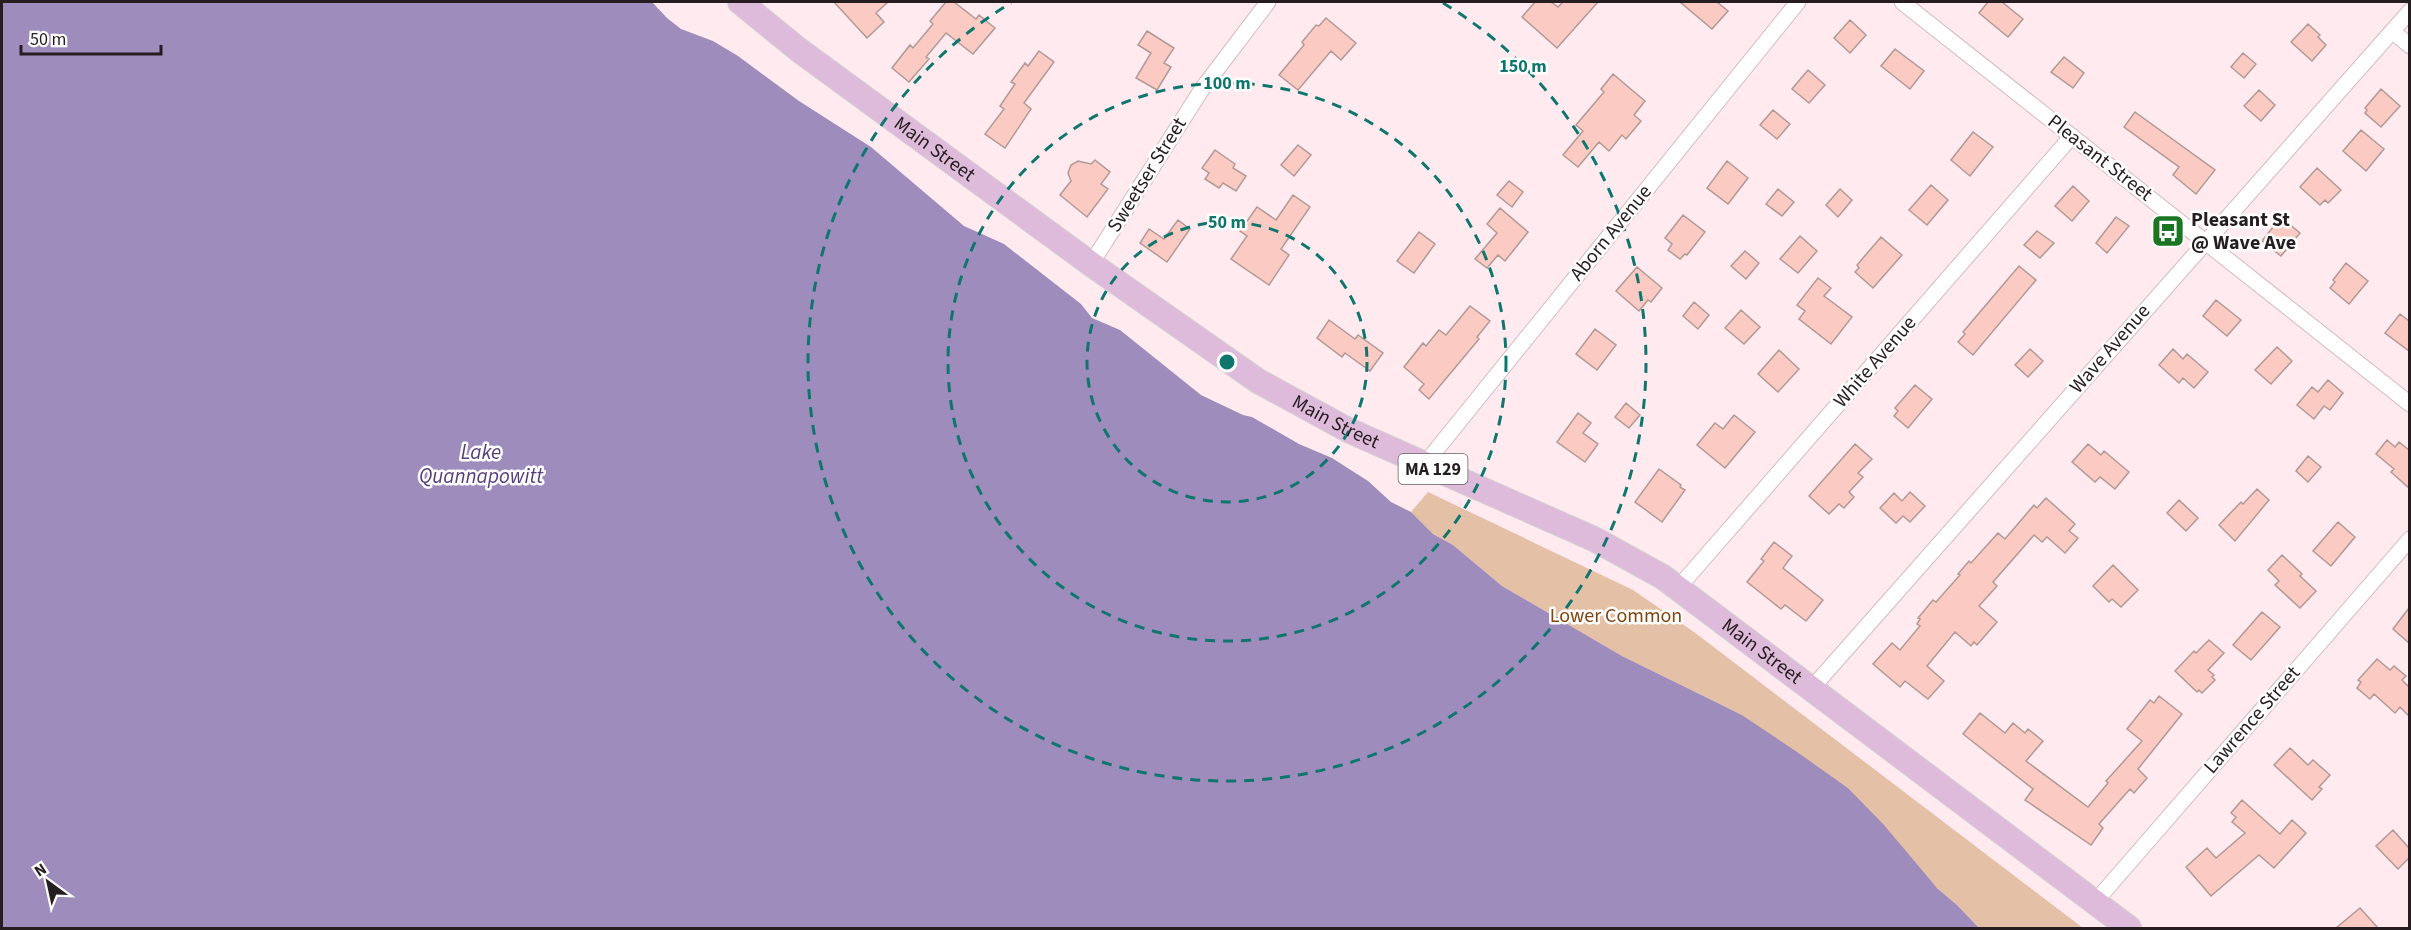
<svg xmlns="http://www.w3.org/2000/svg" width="2411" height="930" font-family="'Source Sans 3',sans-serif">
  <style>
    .green { fill: #e4c0a6 }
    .water { fill: #9e8cbc }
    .building { fill: #fbcac2; stroke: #b19996; stroke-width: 1.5 }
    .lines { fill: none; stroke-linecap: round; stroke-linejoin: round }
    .street-casing { stroke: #d3bac1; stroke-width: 17 }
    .primary-casing { stroke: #d4d2d2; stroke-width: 26 }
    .street { stroke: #fff; stroke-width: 15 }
    .primary { stroke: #dfbbdb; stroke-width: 24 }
    .ring { fill: none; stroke: #0f766e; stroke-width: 3; stroke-dasharray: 10 8 }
    .labels { text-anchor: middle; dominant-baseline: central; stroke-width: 5; stroke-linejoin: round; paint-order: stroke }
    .shield { fill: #fefefe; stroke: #676063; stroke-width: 1.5 }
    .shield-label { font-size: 18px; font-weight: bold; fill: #261d20 }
    .street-label { font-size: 20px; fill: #261d20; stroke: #fefefe }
    .poi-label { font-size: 20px; font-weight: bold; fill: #261d20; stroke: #fefefe; text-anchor: start }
    .park-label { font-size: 20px; fill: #814610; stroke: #fefefe }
    .water-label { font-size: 21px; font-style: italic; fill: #573e7c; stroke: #fefefe }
    .centre { fill: #0f766e; stroke: #fefefe; stroke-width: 3 }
    .ring-label { font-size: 18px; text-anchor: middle; font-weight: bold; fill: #0f766e; stroke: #fefefe; stroke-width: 5; stroke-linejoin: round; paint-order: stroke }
  </style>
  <rect width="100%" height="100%" fill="#ffeaf0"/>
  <path class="green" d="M1428,492l205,98 61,42 389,296h-104l-22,-23 -20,-17 -89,-100 -106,-73 -120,-59 -120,-70 -49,-41 -20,-11 -22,-22z"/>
  <path class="water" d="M2,2h650l15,16 14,11 32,12 25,15 61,45 72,46 93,79 40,18 77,60 11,14 28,12 81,65 42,20 9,2 47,27 33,14 36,23 23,21 20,10 22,22 20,11 49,41 120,70 120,59 55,37 51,36 36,37 53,63 20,17 22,23h-1977z"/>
  <path class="building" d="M834,2h54l-12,11 8,9 -17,16z
    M946,2h8l22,17 3,-4 16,13 -22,26 -27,-21 -20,24 3,2 -20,23 -17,-14 18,-23 3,3 20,-24 -3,-3z
    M1535,2h16l7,5 5,-5h35l-41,46 -35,-31z
    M1680,2h37l11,9 -16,18z
    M1988,2h14l21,17 -15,18 -29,-24z
    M1326,18l30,25 -15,17 -10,-9 -33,39 -19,-15 25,-30 -2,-3 14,-17 3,1z
    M1850,20l16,15 -16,18 -16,-15z
    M2308,24l12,11 -2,2 8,8 -14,16 -21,-19z
    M1147,31l27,17 -10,15 7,4 -14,23 -21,-12 15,-25 -13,-8z
    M1895,49l29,22 -14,18 -29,-23z
    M1039,51l15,11 -30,41 7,6 -26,39 -20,-14 19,-25 -4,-3 15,-22 -4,-2 14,-19 3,3z
    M2243,53l13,11 -12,14 -13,-11z
    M2064,57l20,16 -11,15 -22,-16z
    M1808,70l17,15 -16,18 -17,-14z
    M1613,74l32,27 -11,14 7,6 -15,18 -4,-4 -13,16 -10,-9 -21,25 -15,-12 20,-24 -7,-6 28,-33 -3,-3z
    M2381,89l19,17 -19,21 -16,-14 2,-3 -2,-2z
    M2259,90l16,15 -14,16 -17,-15z
    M1773,110l17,14 -13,15 -17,-14z
    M2135,112l80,58 -19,24 -23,-19 6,-8 -55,-40z
    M2361,130l23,19 -18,22 -23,-20z
    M1973,132l20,15 -23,29 -19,-16z
    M1298,145l13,10 -17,21 -13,-11z
    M1215,150l20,14 -2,4 13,8 -10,15 -13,-8 -4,5 -14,-9 4,-6 -7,-5z
    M1095,160l15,12 -9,12 7,5 -21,28 -27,-22 11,-14 -3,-8 3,-8 7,-4 13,3z
    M1727,161l21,17 -20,26 -21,-16z
    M2317,168l24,22 -13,13 -3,-3 -5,5 -20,-18z
    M1509,181l14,11 -11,15 -15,-12z
    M1931,185l17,15 -21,25 -18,-15z
    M2073,186l16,15 -17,20 -17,-15z
    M1778,189l16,13 -12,14 -16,-12z
    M1840,189l12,11 -14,17 -12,-12z
    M1293,195l17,12 -29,42 8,6 -20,30 -38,-26 16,-23 -7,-5 17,-24 19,13z
    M1500,208l28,24 -23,29 -7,-6 -11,13 -12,-9 22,-26 -10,-9z
    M1683,215l22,17 -18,23 -2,-1 -5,5 -12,-9 4,-6 -7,-6z
    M2116,217l13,9 -22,27 -11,-10z
    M2281,217l19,16 -19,23 -19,-15z
    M1178,220l12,9 -23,33 -27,-19 9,-14 15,10z
    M2037,231l17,12 -14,15 -16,-13z
    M1419,232l16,12 -21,29 -17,-12z
    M1800,236l17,15 -19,22 -18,-14z
    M1881,237l21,18 -29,33 -18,-16 4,-4 -2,-3z
    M1745,251l14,12 -13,16 -15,-13z
    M2346,263l22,18 -19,23 -19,-16 5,-6 -2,-2z
    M2019,266l17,14 -63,75 -15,-13 7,-8 -2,-2z
    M1637,267l25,21 -11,14 -3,-2 -9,11 -23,-20z
    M1818,278l13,10 -7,8 28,21 -21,27 -32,-25 6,-8 -8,-6z
    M2216,300l25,20 -14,16 -24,-20z
    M1694,302l15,13 -11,14 -15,-13z
    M1470,306l20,15 -13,16 2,2 -50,60 -10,-9 5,-6 -20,-17 19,-24 3,3 13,-16 7,5z
    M1741,310l19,17 -16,17 -19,-16z
    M2400,314l9,7v30l-24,-18z
    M1329,320l26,19 3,-4 25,18 -13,18 -25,-18 -3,4 -25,-19z
    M1595,329l21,16 -19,25 -21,-16z
    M2277,347l15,14 -21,23 -16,-14z
    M2030,349l13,12 -15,16 -13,-12z
    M2173,349l10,10 4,-5 21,18 -14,16 -11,-10 -4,5 -20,-18z
    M1779,350l20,19 -21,23 -20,-18z
    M2328,380l15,13 -13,17 -6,-4 -10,13 -17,-14 15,-18 6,5z
    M1915,385l17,14 -24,29 -14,-12 4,-5 -3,-3z
    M1626,403l14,12 -11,13 -14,-11z
    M1578,413l13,10 -8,10 15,11 -13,18 -28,-20z
    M1734,415l21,17 -30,36 -28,-23 18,-22 8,6z
    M2387,440l8,7 4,-5 10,8v38l-18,-16 3,-3 -18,-15z
    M1855,444l17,15 -14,14 5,4 -14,15 5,5 -10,11 -5,-4 -10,10 -20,-18z
    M2088,444l13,11 3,-4 25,21 -14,17 -15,-12 -5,5 -23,-20z
    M2308,456l13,11 -13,15 -12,-11z
    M1659,469l22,16 -1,2 5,3 -23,32 -27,-20z
    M2257,489l12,11 -34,41 -16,-16 22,-23 2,2z
    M1910,492l15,14 -15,16 -7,-6 -7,7 -16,-15 14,-15 8,8z
    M2046,498l29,26 -6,7 9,7 -13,15 -18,-16 -5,5 -8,-7 -41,47 4,4 -18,20 18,16 -20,23 -3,-3 -3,4 -16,-14 -28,34 17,15 -16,18 -23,-18 -5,6 -27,-23 19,-21 8,7 20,-24 -3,-2 3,-5 -2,-1 15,-18 3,2 24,-27 -2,-1 11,-13 2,2 27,-30 7,6 29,-34 3,3z
    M2179,500l19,18 -12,13 -19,-18z
    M2338,522l17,15 -24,29 -18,-15z
    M1774,542l18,14 -9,12 40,32 -17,21 -21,-16 -4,4 -34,-27 17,-21 -3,-2z
    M2282,555l20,19 -2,2 16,15 -16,17 -25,-23 4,-4 -11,-11z
    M2113,565l25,25 -17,17 -9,-8 -3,3 -16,-16z
    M2409,608v35l-16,-14z
    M2262,612l18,15 -29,33 -18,-15z
    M2209,640l15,13 -16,17 6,5 -2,2 3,3 -13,13 -3,-3 -2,2 -22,-21 19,-20 2,2z
    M2377,659l13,11 4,-4 12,10 -4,4 7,7v29l-9,-9 -5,6 -21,-19 -4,5 -13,-11 4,-6 -3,-2z
    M2159,696l23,18 -44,55 9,9 -13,15 -4,-4 -31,35 4,4 -12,17 -66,-45 8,-11 -70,-55 17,-21 25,20 8,-10 12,10 3,-4 15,12 -17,20 62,46 20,-24 -2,-2 36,-40 -15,-12 23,-29 4,3z
    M2290,748l18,17 5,-5 17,15 -11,12 3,2 -10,11 -38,-35z
    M2242,800l38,34 12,-14 14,13 -32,35 -15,-13 -48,41 -25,-29 21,-19 9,10 29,-25 -13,-11 4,-5 -5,-4z
    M2393,830l16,18v10l-11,11 -22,-23z
    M2360,908l18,20h-42z"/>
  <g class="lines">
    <g class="street-casing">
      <path id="street" d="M1902,2l508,402
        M2392,31l18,15
        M1091,264l111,-175 66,-87
        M1424,465l374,-463
        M1678,588l394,-452
        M1812,688l598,-677
        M2095,902l315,-363"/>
    </g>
    <g class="primary-casing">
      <g id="primary">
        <path id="s1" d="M740,2l59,48 292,214 167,117 90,49 246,109 69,38 466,351"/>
      </g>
    </g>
    <use href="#street" class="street"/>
    <use href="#primary" class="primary"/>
  </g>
  <g class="ring">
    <circle cx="1227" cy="362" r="140"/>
    <circle cx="1227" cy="362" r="279"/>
    <path d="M1443 3A419 419 0 1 1 1011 3"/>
  </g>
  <defs>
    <g id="bus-square" transform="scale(1.725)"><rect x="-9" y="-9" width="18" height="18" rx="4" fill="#1b7624" stroke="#fefefe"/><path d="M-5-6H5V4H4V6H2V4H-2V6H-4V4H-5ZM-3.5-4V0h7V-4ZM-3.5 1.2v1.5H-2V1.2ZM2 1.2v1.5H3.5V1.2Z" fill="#fff"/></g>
  </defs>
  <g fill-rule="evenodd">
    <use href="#bus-square" x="2168" y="231"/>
  </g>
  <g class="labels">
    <rect class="shield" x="1398.5" y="454" width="69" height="30" rx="4.5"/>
    <g class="shield-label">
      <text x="1433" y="469">MA 129</text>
    </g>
    <g class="street-label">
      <text stroke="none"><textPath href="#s1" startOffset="244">Main Street</textPath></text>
      <text transform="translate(2100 158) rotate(38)">Pleasant Street</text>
      <text transform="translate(1147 175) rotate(-58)">Sweetser Street</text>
      <text transform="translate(1611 233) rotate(-51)">Aborn Avenue</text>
      <text transform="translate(2110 349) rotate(-49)">Wave Avenue</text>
      <text transform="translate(1875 362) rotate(-49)">White Avenue</text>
      <text stroke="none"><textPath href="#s1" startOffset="730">Main Street</textPath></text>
      <text stroke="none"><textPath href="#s1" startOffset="1216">Main Street</textPath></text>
      <text transform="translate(2252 720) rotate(-49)">Lawrence Street</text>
    </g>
    <g class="poi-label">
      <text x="2191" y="220">Pleasant St<tspan x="2191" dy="23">@ Wave Ave</tspan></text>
    </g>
    <g class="park-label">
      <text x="1616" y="616">Lower Common</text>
    </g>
    <g class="water-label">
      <text x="481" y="452">Lake<tspan x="481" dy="24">Quannapowitt</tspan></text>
    </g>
  </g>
  <circle cx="1227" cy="362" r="9" class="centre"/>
  <g class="ring-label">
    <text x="1523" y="72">150 m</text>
    <text x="1227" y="89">100 m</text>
    <text x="1227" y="228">50 m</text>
  </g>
  <rect width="2411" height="930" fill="none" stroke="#261d20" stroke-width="6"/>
  <g transform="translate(48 882) rotate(327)" stroke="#fefefe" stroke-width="4.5" paint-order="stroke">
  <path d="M0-4.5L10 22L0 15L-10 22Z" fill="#261d20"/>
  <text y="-9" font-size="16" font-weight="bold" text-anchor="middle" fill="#261d20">N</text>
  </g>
  <path d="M21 45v9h140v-9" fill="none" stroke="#261d20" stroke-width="3"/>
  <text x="30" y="45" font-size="18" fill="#261d20" stroke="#fefefe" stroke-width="4.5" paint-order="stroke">50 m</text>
</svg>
